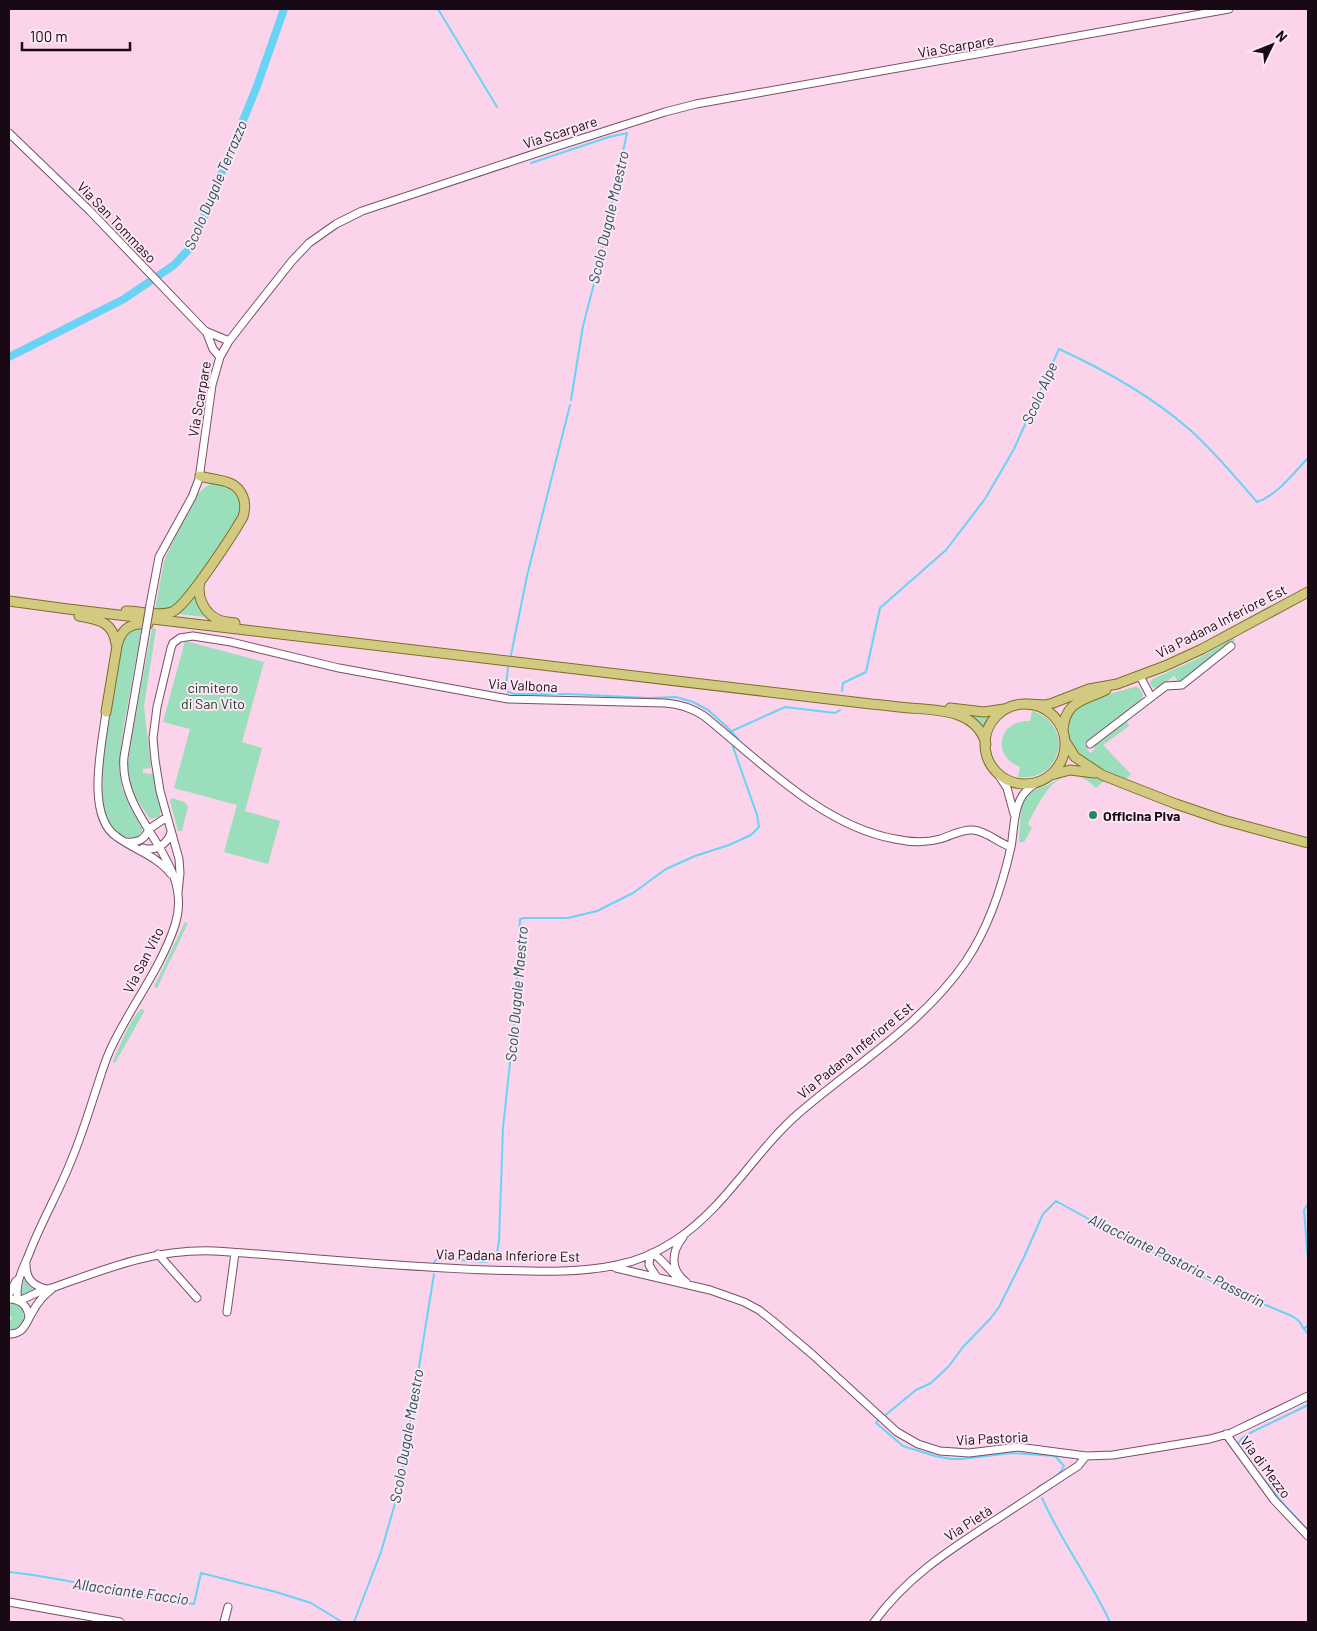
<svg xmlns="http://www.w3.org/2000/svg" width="1317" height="1631" font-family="Barlow,sans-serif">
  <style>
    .green { fill: #9adebb }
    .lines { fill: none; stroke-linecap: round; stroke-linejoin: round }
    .stream { stroke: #69d3f5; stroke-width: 2 }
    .canal { stroke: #69d3f5; stroke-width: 8 }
    .minor-casing { stroke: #794f6a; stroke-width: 9 }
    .major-casing { stroke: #7f6f25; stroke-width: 11 }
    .minor { stroke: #fff; stroke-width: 7 }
    .major { stroke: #d3ca82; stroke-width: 9 }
    .minor-bridge-casing { stroke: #794f6a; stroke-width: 9; stroke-linecap: butt }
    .minor-bridge { stroke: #fff; stroke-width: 7 }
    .poi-dot { fill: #26865e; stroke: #fce7f3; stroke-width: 2 }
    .labels { text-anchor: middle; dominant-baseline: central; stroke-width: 4; stroke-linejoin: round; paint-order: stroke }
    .street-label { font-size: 14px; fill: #190914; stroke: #fce7f3 }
    .park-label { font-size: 14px; fill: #1a412f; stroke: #fce7f3 }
    .poi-label { font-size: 14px; font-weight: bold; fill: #190914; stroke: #fce7f3; text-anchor: start }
    .water-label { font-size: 15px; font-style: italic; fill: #22515f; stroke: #fce7f3 }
  </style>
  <rect width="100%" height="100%" fill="#fbd3eb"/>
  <path class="green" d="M212,483c21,3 32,10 26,33l-50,76 -17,17 -16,1 9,-49 17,-37 17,-30 7,-7z
    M195,594l12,21 -1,2 -28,-3z
    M142,626l-19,104 -4,38 3,21 21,39c-4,18 -26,7 -33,-3 -5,-6 -6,-14 -7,-22 -3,-34 4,-69 9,-103 3,-19 6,-38 9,-57l6,-12z
    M152,628l4,1 -12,77 7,62 -8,1v4l10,1 8,37 -2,6 -9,2 -16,-24 -5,-14 -2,-12 6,-39z
    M1233,638l2,2 -56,42 -5,-6 -16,12 -6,-1 -2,-5 3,-3 46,-21z
    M185,641l79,21 -22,80 20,6 -17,63 35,10 -12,43 -44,-12 13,-47 -63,-17 16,-59 -27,-7z
    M1134,687c5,-1 7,3 9,8l-2,5 -57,44 6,9 5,-4 -2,-4 32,-23h2l2,4 -26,19 28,29 -5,5 -31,-13 -17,-11 -7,-9 -3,-25 7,-13 11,-7z
    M1032,711c43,13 31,71 -14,66l2,-10c-29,-11 -22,-47 10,-46z
    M965,714l24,2 -7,12z
    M1072,774l15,2 17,5 -8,7c-33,-34 -54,7 -68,36l4,4 -8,14h-5l2,-35 3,-9 7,-7 17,-6 13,-8z
    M172,798l12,4 4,4 -6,25h-4l-8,-30z
    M185,922l3,1 -31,65 -3,-1z
    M141,1009l4,1 -30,53 -2,-2c7,-15 16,-40 28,-52z
    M24,1279l4,6 7,5 -11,6 -3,-3z
    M12,1303c17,4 15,27 -3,26v-8l3,-2 -1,-3h-2v-12z"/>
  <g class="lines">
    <path class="stream" d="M438,9l59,98
      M531,163l78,-26 18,-4 -30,139 -14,54 -12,74
      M511,655l16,-79 43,-171
      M508,667l-2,20 2,5 6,2h56l78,4 28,-1 17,5 15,8 18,16 12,13
      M842,691l1,-8 23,-11 14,-64 66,-58 39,-51 29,-50 45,-100c46,21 91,46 130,80 25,22 46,48 68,73 21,-7 37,-30 51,-44
      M732,731l53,-24 50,6 5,-3
      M1308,1204l-4,6 4,51
      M434,1263l2,-3 5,-2 42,4 7,-1 6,-3 3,-17 4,-113 12,-112 5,-97 4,-1h44l29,-7 36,-18 33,-24 29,-13 34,-11 22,-10 8,-8 -2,-12 -24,-68
      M1308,1325l-4,4 4,5
      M883,1417l33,-27 15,-7 18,-17 14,-19 27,-28 9,-12 25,-50 19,-43 13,-13c77,43 155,82 236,115l7,5 5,8
      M878,1420l-2,3 27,23 32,10 16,3h11l50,-6 43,3 9,10c-4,10 -17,16 -26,21
      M1252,1464l-14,-20 4,-6 8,-5 58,-28
      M1258,1472l29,36 21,22
      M1042,1498c19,43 48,81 68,124
      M9,1572c62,6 123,25 185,32l7,-31 75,19 35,11 31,19
      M354,1622l27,-70 15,-52 8,-40 30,-186"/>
    <path class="canal" d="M9,357l115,-58 50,-34 16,-17 6,-12 61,-150 27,-77"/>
    <g class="minor-casing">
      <path id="minor" d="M9,133l81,78 115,120 24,10
        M206,331l7,18 7,8
        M150,605l9,-48 33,-60 7,-18 13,-94 8,-28 9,-16 21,-27 42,-53 17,-18 27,-19 26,-13 190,-63 113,-36 31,-8 533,-95
        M1140,676l11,21
        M106,712c-4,33 -21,104 11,125 18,13 40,19 54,37
        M1090,744l76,-58 16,-1 49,-39
        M996,771l11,17 7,26
        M149,829l18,-12
        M126,842c11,1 19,-2 23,-13
        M143,848c12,4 25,-4 28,-16
        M178,893l2,-20 -1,-14 -19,-68 -5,-31 -2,-22 4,-31 14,-59 2,-5 7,-5 13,-2 38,6 108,26 169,31 157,4c15,1 27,5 39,13 56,45 118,110 191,123 14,3 31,4 45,0 11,-3 21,-10 33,-9 14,1 25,13 38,17
        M683,1237c-12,15 -13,33 3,45
        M652,1253l8,6 17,18
        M158,1254l39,44
        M650,1254l-1,11 7,11
        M26,1264c0,15 6,21 20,25
        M616,1268l94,22 34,12 15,8 14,11 40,34 84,77 21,12 22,7 29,2 49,-6 68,9 27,-1 97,-16 21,-6 77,-37
        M9,1294l7,-13
        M9,1299c12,0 19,7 20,19
        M18,1301c-4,-17 5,-32 11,-47 12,-32 30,-62 42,-93 9,-21 16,-43 23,-65 6,-17 10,-34 18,-50 19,-40 49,-78 63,-121 21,-65 -57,-105 -51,-168l21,-122
        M19,1301l24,-11 9,-2c56,-20 102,-39 162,-37 92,6 183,16 274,19 43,1 87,4 129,-5 21,-4 41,-13 59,-25 50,-33 79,-89 123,-127 57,-49 124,-89 167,-152 23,-34 36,-74 45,-114 3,-16 2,-33 9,-47 4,-9 11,-14 19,-19
        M227,1312l8,-59
        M9,1334c16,0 17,-12 24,-23 5,-9 11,-16 19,-22
        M1226,1434l48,66 34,36
        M9,1602l111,20
        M224,1622l4,-15
        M874,1622c33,-45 74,-71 120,-101 28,-18 56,-37 84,-55l8,-10"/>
    </g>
    <g class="major-casing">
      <path id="major" d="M200,582c-4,15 5,32 19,38 5,2 11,2 16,3
        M9,601l59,8 803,95c13,1 26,3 39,4 29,2 67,2 76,36
        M126,611c14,0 33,6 46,1 15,-6 61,-78 71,-95 2,-7 3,-13 0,-20 -7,-19 -27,-16 -43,-21
        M79,616c19,4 34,5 37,28
        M1027,704l18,1 8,-2 36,-14 28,-5 48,-18 37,-17 106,-57
        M985 744a40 40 0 1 1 80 0a40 40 0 1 1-80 0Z
        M950,708l34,4 20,-3
        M106,712l11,-66c4,-17 14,-24 31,-22
        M1063,731c1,-30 22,-31 43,-41
        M1065,741l10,16 27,18 74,29 47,16 85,23
        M1051,775l19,-5 25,3"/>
    </g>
    <use href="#minor" class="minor"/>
    <use href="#major" class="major"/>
    <g class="minor-bridge-casing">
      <path id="minor-bridge" d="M145,635l5,-30"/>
    </g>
    <use href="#minor-bridge" class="minor-bridge"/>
  </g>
  <circle class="poi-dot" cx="1093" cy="815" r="5"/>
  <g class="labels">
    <g class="street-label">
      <text transform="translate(956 46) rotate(-10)">Via Scarpare</text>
      <text transform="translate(560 132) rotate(-18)">Via Scarpare</text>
      <text transform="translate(117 222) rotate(46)">Via San Tommaso</text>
      <text transform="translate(199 399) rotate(-80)">Via Scarpare</text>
      <text transform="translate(1221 621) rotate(-27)">Via Padana Inferiore Est</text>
      <text transform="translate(523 685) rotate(3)">Via Valbona</text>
      <text transform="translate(143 960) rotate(-63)">Via San Vito</text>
      <text transform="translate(855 1050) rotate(-39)">Via Padana Inferiore Est</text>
      <text transform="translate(508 1255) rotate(1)">Via Padana Inferiore Est</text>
      <text transform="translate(992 1438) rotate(-3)">Via Pastoria</text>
      <text transform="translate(1266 1467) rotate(53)">Via di Mezzo</text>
      <text transform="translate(968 1523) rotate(-33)">Via Pietà</text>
    </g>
    <g class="park-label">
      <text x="213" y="687">cimitero<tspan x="213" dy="16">di San Vito</tspan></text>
    </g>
    <g class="poi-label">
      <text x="1103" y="815">Officina Piva</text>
    </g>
    <g class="water-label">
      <text transform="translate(215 185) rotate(-67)">Scolo Dugale Terrazzo</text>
      <text transform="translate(608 217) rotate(-77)">Scolo Dugale Maestro</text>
      <text transform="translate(1039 393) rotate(-66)">Scolo Alpe</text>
      <text transform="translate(516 994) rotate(-85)">Scolo Dugale Maestro</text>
      <text transform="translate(1177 1260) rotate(26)">Allacciante Pastoria - Passarin</text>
      <text transform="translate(406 1436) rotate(-80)">Scolo Dugale Maestro</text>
      <text transform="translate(131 1591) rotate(8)">Allacciante Faccio</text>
    </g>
  </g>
  <rect width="1317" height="1631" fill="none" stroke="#190914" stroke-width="20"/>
  <g transform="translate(1272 45) rotate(47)" stroke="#fce7f3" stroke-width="4" paint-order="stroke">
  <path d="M0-4L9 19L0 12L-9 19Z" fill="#190914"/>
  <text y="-8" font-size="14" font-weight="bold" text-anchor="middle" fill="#190914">N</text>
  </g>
  <path d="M22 42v8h108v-8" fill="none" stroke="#190914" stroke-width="2.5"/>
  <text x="30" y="42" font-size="15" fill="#190914" stroke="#fce7f3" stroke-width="4" paint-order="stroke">100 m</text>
</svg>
